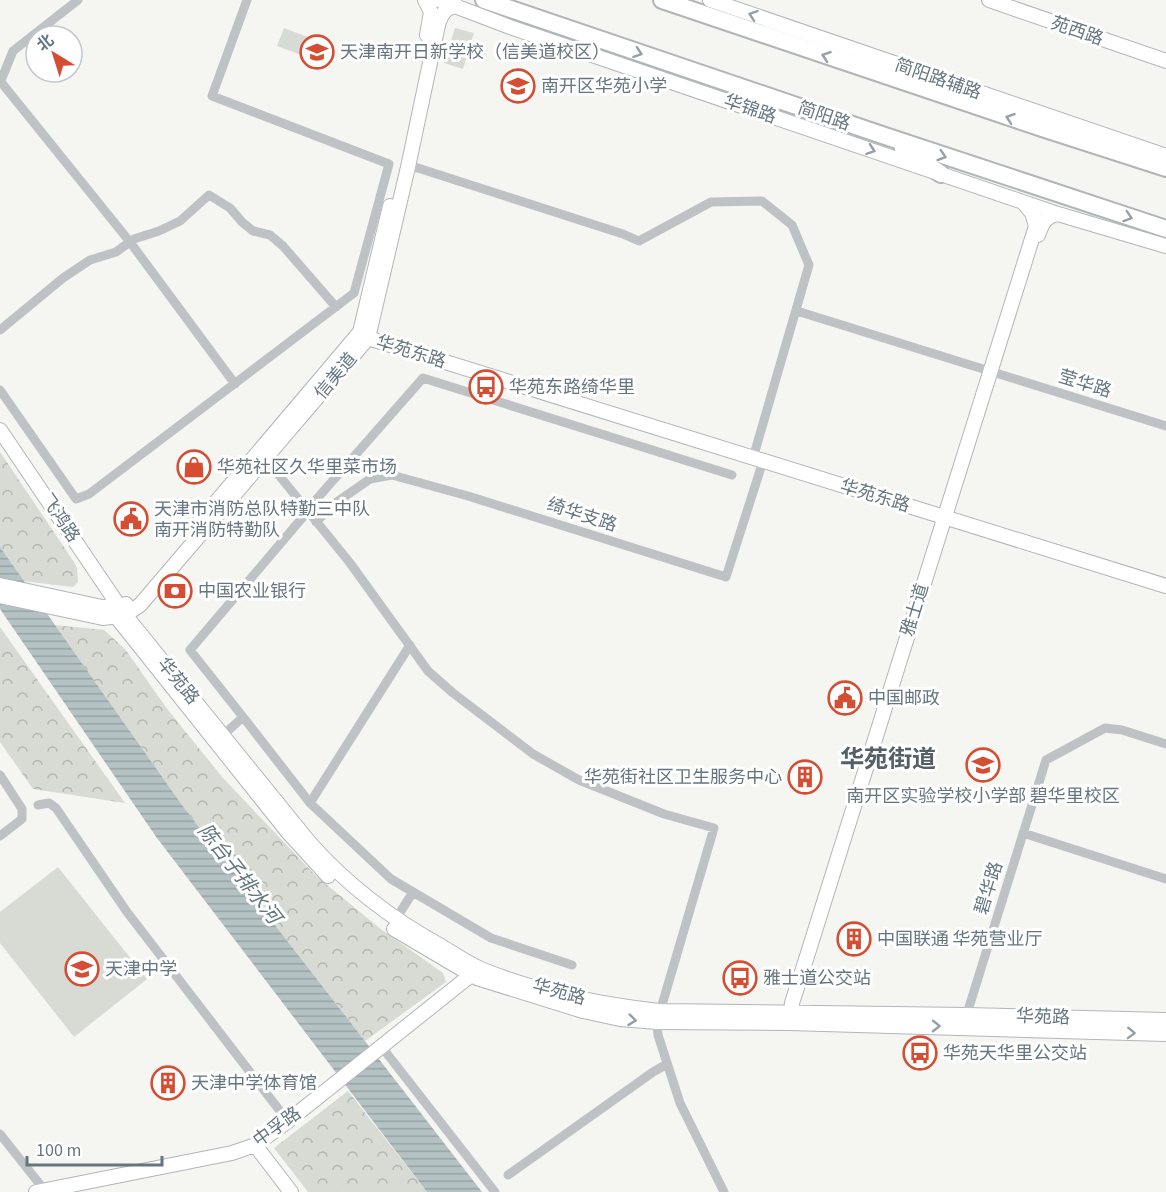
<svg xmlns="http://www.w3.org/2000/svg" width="1166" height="1192" font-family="'Source Sans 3','Noto Sans SC',sans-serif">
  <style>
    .forest { fill: url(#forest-crowns) }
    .pitch { fill: #d7dbd3 }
    .water { fill: url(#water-rules) }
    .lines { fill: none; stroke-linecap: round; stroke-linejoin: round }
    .secondary-casing { stroke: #b1b6b9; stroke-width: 16 }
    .highway-casing { stroke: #b1b5b7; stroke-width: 20 }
    .street { stroke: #bec2c5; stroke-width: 9 }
    .secondary { stroke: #fff; stroke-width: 14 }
    .highway { stroke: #fff; stroke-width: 16 }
    .oneway { stroke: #949fa6 }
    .labels { text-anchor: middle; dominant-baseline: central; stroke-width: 6; stroke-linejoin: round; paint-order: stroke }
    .street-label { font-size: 18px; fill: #667680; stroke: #fff }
    .poi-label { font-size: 18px; fill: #667680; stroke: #fff; text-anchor: start }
    .water-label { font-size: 20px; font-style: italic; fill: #63777d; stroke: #fff }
    .district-label { font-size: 24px; font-weight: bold; fill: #545f66; stroke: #fff }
  </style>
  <defs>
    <pattern id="forest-crowns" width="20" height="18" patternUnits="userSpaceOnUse" patternTransform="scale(1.5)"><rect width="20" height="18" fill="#d7dbd3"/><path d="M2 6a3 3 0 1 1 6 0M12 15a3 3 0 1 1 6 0" fill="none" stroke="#b2b6b0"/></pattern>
    <pattern id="water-rules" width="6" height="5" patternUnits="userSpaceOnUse" patternTransform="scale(1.5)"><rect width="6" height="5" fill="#b5c2c4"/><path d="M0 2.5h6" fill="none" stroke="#97a2a4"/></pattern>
  </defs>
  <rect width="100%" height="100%" fill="#f5f5f2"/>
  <path class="forest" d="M0,452l74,110 3,6 1,14 -5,5 -50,-6 -23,-34z
    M55,625l49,5 21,19 43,61 55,68 93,98 66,54 61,43 3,9 -81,59 -183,-236z
    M0,627l125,176 -92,-14 -33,-47z
    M348,1091l79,101h-119l-34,-44z"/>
  <path class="pitch" d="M284,28l34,13 -6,18 -35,-13z
    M455,28l19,5 -11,36 -19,-6z
    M58,867l89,112 -73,58 -74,-94v-31z"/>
  <path class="water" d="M0,547l182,258 300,387h-55l-270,-354 -157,-229z"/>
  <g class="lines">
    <g class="secondary-casing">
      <path id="secondary" d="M425,0l6,12 -4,23
        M439,0l71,27 548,187 108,32
        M710,0l456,156
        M989,0l177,61
        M1038,235c4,-11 7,-19 20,-21
        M360,332l8,6 798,248
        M0,430l125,185 184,227c38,43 81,76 132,104 13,8 26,17 40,23 56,23 118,35 178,42l308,4 199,5
        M200,521l160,-189 30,-126
        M0,585l102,22 17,-1 7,-2
        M0,596l103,22 22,-3 15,-10 228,-267 40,-171 30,-142c3,-10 7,-18 19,-19
        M118,619l169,212 41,45
        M394,929l83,49 106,33 37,8 37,3 132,1 377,11
        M790,1020l2,-17 11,-34 233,-743 -4,-13 -9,-11
        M255,1145l36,47
        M36,1192l196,-39 23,-8 33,-24 188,-150"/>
    </g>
    <g class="highway-casing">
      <path id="highway" d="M484,0l401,136 281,93
        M662,0l383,129 121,39
        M903,149l38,25"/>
    </g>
    <path class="street" d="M1,82l129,160 105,142
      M0,83l13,-32 65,-51
      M408,167l10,1 205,66 16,7 72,-39 51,-1 30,24 17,40 -56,193
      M797,311l369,115
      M0,330l63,-52 27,-18 26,-8 18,-13 25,-8 21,-10 29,-26 21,13 12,14 11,9 17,4 13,11 53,61
      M0,390l76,109 13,-5 265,-201 35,-129 -177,-68 35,-96
      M261,458l17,16 72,89 78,108 25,22 80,61 46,26 85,34 50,14 -57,194 1,13 22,68 44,89
      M307,510l116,-132 309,97
      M316,522l18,-18 36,-25 22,-4 76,21 258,81 38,-119
      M243,717l67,86 81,76 100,59 81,27
      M220,738l23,-21 -53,-67 118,-139
      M0,775l22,34v10l-22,17
      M310,803l100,-158
      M38,805l11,-2 7,5 71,104 163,212
      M1023,833l143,46
      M394,922l19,-30
      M965,1020l81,-260 59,-32 17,2 44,14
      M381,1046l114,146
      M0,1134l46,58
      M508,1175l145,-103 14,-8"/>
    <use href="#secondary" class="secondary"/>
    <use href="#highway" class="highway"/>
  </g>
  <defs><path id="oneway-chevron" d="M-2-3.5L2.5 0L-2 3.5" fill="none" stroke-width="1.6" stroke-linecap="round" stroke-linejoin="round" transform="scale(1.5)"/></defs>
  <g class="oneway">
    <use href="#oneway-chevron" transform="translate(753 15) rotate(-161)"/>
    <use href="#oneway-chevron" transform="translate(638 53) rotate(19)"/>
    <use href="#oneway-chevron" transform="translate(826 56) rotate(-161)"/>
    <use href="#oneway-chevron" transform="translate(1010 118) rotate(-161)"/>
    <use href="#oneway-chevron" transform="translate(871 150) rotate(19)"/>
    <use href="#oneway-chevron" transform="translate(942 156) rotate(18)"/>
    <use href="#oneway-chevron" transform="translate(1128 217) rotate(18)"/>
    <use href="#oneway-chevron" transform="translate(632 1020) rotate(6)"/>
    <use href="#oneway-chevron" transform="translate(936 1026) rotate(1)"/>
    <use href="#oneway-chevron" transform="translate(1131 1033) rotate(2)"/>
  </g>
  <defs>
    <g id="school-ring" transform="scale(1.725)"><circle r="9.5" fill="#fff" stroke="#d34e33" stroke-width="1.5"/><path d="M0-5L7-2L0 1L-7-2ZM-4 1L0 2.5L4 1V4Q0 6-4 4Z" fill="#d34e33"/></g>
    <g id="bus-ring" transform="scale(1.725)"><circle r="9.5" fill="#fff" stroke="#d34e33" stroke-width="1.5"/><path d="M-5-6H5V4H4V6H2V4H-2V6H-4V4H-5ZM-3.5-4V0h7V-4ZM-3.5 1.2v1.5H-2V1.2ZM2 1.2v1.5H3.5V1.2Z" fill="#d34e33"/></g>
    <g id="shop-ring" transform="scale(1.725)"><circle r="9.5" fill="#fff" stroke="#d34e33" stroke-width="1.5"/><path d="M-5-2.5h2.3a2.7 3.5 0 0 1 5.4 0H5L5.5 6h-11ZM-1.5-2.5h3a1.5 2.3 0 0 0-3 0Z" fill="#d34e33"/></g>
    <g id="civic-ring" transform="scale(1.725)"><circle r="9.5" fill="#fff" stroke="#d34e33" stroke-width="1.5"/><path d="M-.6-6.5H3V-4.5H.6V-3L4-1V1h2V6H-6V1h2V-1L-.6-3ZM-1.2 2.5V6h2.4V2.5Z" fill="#d34e33"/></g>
    <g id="bank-ring" transform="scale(1.725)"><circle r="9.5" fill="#fff" stroke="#d34e33" stroke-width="1.5"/><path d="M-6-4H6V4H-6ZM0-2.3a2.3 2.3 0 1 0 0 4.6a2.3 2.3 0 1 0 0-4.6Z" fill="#d34e33"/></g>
    <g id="building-ring" transform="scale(1.725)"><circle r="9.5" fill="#fff" stroke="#d34e33" stroke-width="1.5"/><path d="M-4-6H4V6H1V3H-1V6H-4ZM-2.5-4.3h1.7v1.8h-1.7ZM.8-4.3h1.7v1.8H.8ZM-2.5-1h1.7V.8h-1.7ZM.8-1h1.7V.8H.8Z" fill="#d34e33"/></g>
  </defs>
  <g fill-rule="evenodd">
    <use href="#school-ring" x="317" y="52"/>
    <use href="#school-ring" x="518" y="86"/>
    <use href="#bus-ring" x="486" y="387"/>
    <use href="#shop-ring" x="194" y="467"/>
    <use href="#civic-ring" x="131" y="519"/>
    <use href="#bank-ring" x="175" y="591"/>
    <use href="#civic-ring" x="845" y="698"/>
    <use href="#school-ring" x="983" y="765"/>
    <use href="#building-ring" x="805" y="777"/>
    <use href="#building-ring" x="854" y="939"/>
    <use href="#school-ring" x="82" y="969"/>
    <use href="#bus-ring" x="740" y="978"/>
    <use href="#bus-ring" x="920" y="1053"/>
    <use href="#building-ring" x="168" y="1083"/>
  </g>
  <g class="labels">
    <g class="street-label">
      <text transform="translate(1077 31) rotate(19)">苑西路</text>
      <text transform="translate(938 79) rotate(19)">简阳路辅路</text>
      <text transform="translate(750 109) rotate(19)">华锦路</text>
      <text transform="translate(824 116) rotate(19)">简阳路</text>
      <text transform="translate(411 352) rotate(17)">华苑东路</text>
      <text transform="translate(336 376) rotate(-50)">信美道</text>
      <text transform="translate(1085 384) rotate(17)">莹华路</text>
      <text transform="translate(875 496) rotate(17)">华苑东路</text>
      <text transform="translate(582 515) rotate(18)">绮华支路</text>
      <text transform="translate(60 518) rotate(56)">飞鸿路</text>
      <text transform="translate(915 610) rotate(-73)">雅士道</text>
      <text transform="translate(178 681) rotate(51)">华苑路</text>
      <text transform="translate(989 888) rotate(-73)">碧华路</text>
      <text transform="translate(559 992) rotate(15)">华苑路</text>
      <text transform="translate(1043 1017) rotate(2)">华苑路</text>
      <text transform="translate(277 1127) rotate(-36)">中孚路</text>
    </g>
    <g class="poi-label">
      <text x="340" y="52">天津南开日新学校（信美道校区）</text>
      <text x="541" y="86">南开区华苑小学</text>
      <text x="509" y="387">华苑东路绮华里</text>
      <text x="217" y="467">华苑社区久华里菜市场</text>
      <text x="154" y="509">天津市消防总队特勤三中队<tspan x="154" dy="21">南开消防特勤队</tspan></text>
      <text x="198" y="591">中国农业银行</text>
      <text x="868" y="698">中国邮政</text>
      <text x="782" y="777" text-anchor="end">华苑街社区卫生服务中心</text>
      <text x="983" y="796" text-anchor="middle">南开区实验学校小学部 碧华里校区</text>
      <text x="877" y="939">中国联通 华苑营业厅</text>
      <text x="105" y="969">天津中学</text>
      <text x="763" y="978">雅士道公交站</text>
      <text x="943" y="1053">华苑天华里公交站</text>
      <text x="191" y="1083">天津中学体育馆</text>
    </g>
    <g class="water-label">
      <text transform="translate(239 874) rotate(52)">陈台子排水河</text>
    </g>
    <g class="district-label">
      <text x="888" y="759">华苑街道</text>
    </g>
  </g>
  <g transform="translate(54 54) rotate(322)"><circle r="28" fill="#ffffff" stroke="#c2c8cc" stroke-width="1.5"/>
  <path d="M0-4.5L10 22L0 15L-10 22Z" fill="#d34e33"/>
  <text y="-9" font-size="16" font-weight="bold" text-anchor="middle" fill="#667680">北</text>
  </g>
  <path d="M27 1156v9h135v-9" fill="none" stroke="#667680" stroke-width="3"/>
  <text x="36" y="1156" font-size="18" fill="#667680" stroke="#ffffff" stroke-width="4.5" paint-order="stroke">100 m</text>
</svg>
